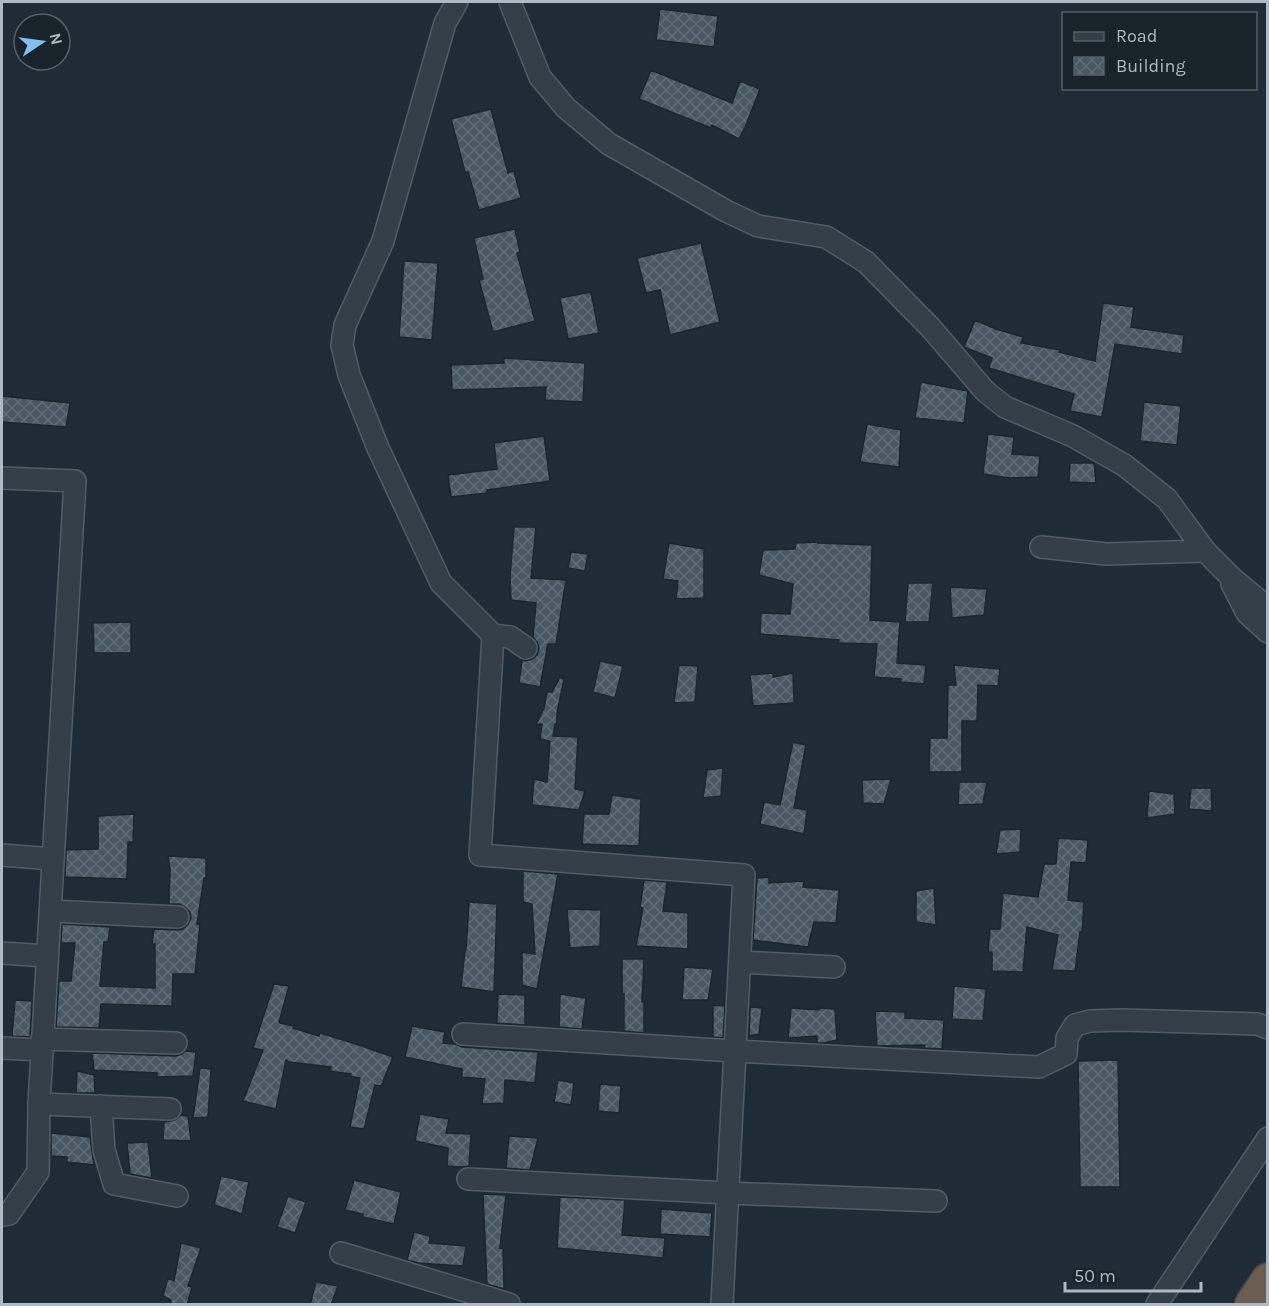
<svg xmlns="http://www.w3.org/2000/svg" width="1269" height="1306" font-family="Karla,sans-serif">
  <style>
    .building { fill: url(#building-cross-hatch); stroke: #1b252c; stroke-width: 1.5 }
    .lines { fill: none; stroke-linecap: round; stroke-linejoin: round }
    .street-casing { stroke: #515c64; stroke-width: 24 }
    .highway-casing { stroke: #3e4950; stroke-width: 36 }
    .street { stroke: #333e46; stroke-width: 21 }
    .highway { stroke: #6c5d50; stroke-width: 33 }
  </style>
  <defs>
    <pattern id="building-cross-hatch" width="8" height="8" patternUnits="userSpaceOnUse" patternTransform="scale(1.5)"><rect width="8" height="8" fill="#485761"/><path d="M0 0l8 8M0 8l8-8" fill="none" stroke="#606d76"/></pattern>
  </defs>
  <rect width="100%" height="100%" fill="#202c35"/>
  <path class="building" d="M660,9l58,7 -4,31 -58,-7z
    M651,70l81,33 8,-22 20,8 -14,36 -7,14 -27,-14 -1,3 -72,-29z
    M491,109l17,64 6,-2 7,27 -42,12 -11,-38h-3l-14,-53z
    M515,229l5,23 -3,1 18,68 -42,11 -14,-52 4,-1 -9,-41z
    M701,243l19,79 -50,13 -10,-45 -14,3 -9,-35z
    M404,261l34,2 -6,77 -33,-3z
    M591,292l8,41 -31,6 -8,-41z
    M1103,303l31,4 -3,20 53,8 -2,19 -67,-10 -13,73 -32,-6 4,-17 -85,-26 3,-10 -28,-11 11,-27 21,9 27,8 -2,6 39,7 -1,2 36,9z
    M504,358l81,5 -2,39 -38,-2 1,-13 -94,3 -1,-25 53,-2z
    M921,382l47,9 -4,32 -49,-5z
    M2,396l68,7 -4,24 -64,-5z
    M1144,402l37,4 -4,39 -37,-4z
    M867,424l34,6 -2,37 -39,-5z
    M988,434l26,3 -2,17 28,2 -2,21 -28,1 -27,-4z
    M544,436l6,45 -63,9v3l-36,4 -3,-22 49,-6 -3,-26z
    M1070,463h24l2,20 -27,-1z
    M514,527h22l-5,51 35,2 -10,64h-8l-8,43 -21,-4 3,-23 4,1 6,-2 5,-4 2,-7 -2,-6 -4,-5 3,-34 -25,-3 -1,-23z
    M818,542v1l54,2 -2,75 30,2 -3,41 29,2 -2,19 -24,-2 1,-3 -27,-2 3,-33 -39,-1 1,-3 -79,-6 1,-21 29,1 3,-30 -34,-9 4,-25 32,-1 1,-6z
    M669,543l35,6v49l-28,1 2,-18 -15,-2z
    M571,552l17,2 -3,17 -17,-3z
    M908,583h25l-4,39h-24z
    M950,587l37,2 -3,26 -32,3z
    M131,622v31h-37l-1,-30z
    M600,661l23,5 -8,32 -22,-6z
    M679,665l19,1 -3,36 -21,1z
    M954,665l46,4 -2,17 -20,-1 -1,36h-15v51h-33l1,-34h17l1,-53h8z
    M773,673v4l20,-4 1,30 -41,3 -3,-31z
    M560,677l4,2 -7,34v11h-2l-2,12 25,1 -3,52 10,2 -6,19 -47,-5 2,-26 13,3 3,-41 -10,-2 2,-15 -6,1 8,-17 3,-16h5z
    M793,742l13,3 -12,63 13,2 -3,24 -44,-10 4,-22 16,3z
    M723,768l-2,28 -18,2 4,-28z
    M891,779l-7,25 -21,-1 -1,-23z
    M959,782h28l-4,22 -25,1z
    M1191,788h20l1,23 -23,-2z
    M1149,791l25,3 1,20 -28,4z
    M612,795l29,4 -2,47 -57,-2 2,-30h25z
    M134,814l-1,28h-5l-1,37 -62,-2 1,-27 32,-1v-33z
    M1021,829l-1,23 -24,2 4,-24z
    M1058,838l30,2 -2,23 -15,-1 -3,38 16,2 -2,30h-2l-5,39 -23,-1 6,-35 -31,-8 -4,45 -31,-1v-19h-4l2,-23h10l3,-36 35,4 6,-33h12z
    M168,856l38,2v20h-2l-7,46h3l-5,50h-22l-1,32 -71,-2 -2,24 -43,-1 3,-46h12l4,-38h-14l1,-19 48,3 -2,15h-4l-4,44 55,2v-44h-3l2,-15 23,1 6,-1 5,-5 3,-6 -1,-6 -5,-5 -6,-3h-10l1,-35z
    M523,871l35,3 -21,115 -15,-4v-33l13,2 -3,-50 -9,-2z
    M769,877v6l35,-2 -1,6 36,3 -3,33 -22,-1 -6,25 -55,-7 4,-62z
    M644,880l23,2 -4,29 25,2v36l-52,-3 7,-38 -3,-1z
    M934,888l2,37 -20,-3v-31z
    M469,902l28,2 -3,88 -33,-5 4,-37h1z
    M567,909l34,1 -1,36 -30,2z
    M622,959h22l-2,43h2v31l-20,-2v-37h-2z
    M684,967l29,2 -5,31h-26z
    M274,984l15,2 -10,36 1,1 14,3 -1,2 26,8 1,-3 36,11 37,13 -12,29 -6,-1 -11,44 -14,-2 10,-49 -10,-2 1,-2 -21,-3 1,-4 -42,-5 -3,-2 -10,49 -33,-8 20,-51 -10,-2z
    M954,986l32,3 -3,32 -31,-2z
    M498,994l27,1v30l-28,-2z
    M560,994l26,4 -4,31 -23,-2z
    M15,1000l17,1 -2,36 -18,-1z
    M713,1005l12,1 -2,32 -10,-1z
    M750,1007l12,1 -3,26 -10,2z
    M791,1008l28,2v-2l16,1 2,31 -14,3h-6v-7l-29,2z
    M875,1011l30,1v6l39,2 -2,29 -18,-1 1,-3 -48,1z
    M412,1026l33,6 -2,11 12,1 7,3 76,5 -3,31 -30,-3 -1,23 -22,1 3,-25 -23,-2v-8l-57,-12z
    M185,1051l11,1 -3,24 -36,1v-4l-63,-3 -2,-17 84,3 6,-2z
    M1118,1060l2,127h-40l-2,-126z
    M200,1068l11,1 -3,48 -15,1z
    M77,1071l17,4 1,18h-19z
    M558,1080l16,3 -3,22 -17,-3z
    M600,1084l21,2 -2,27 -21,-2z
    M420,1114l29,5 -3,14 25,1 -2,32 -6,1 -16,-1 1,-18 -33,-7z
    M181,1115l7,1 3,25 -28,-1 1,-18 11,-2z
    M51,1133l39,4 4,28 -27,-3v-5l-16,-1z
    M509,1136l29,2 -8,32 -24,-2z
    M148,1142l4,36 -22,-4 -3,-31z
    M221,1176l28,6 -7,32 -28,-9z
    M354,1180l47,12 -7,32 -31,-7v-3l-18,-4z
    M483,1194l23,1 -6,53 3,-1 1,42 -17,-5z
    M288,1196l18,6 -11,31 -18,-6z
    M560,1197l65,3 -3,35 43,3 -2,20 -106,-10z
    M661,1209l51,4 -2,24 -50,-3z
    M414,1232l16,4 -1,7 37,3 -3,20 -45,-3 -11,-3z
    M181,1243l20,5 -13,38 4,1 -5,18h-17l1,-5 -8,-4 5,-18 6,3z
    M316,1282l22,4 -7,19h-21z"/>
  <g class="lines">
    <g class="street-casing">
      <path id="street" d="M457,2l-12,21 -62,218 -38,84 -3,20 7,30 29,73 63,135 52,52 17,2 16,11
        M510,2l30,75 26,31 43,36 117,67 32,15 68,11 40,25 64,65 55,64 20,16 68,29 51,29 43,34 38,52 28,28 35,29
        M2,478l73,3 -36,623 -1,68 -29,42 -7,1
        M1041,547l65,7 99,-3
        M1232,584l15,29 21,19
        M493,635l-13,220 264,20 -22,429
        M2,855l51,4
        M50,911l128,6
        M2,953l45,3
        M741,962l93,5
        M463,1034l271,17 305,16 27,-13 1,-16 8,-13 15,-4 32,-1 135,4 11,4
        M42,1039l134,4
        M2,1048l40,2
        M39,1104l131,5
        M101,1106l3,44 10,34 63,12
        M468,1179l260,14 208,8
        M341,1253l168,51
        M1157,1304l111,-166"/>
    </g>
    <g class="highway-casing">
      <path id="highway" d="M1252,1304l16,-24"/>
    </g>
    <use href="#street" class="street"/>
    <use href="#highway" class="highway"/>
  </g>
  <rect width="1269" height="1306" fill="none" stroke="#adb9c3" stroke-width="6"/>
  <rect x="1062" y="12" width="195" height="78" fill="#19232a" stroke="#545f67" stroke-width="1.5"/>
  <rect x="1074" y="32" width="30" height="9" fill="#333e46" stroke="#545f67" stroke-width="1.5"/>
  <text x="1116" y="42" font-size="18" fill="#adb9c3">Road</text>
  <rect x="1074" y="57" width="30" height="18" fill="url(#building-cross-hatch)" stroke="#545f67" stroke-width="1.5"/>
  <text x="1116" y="72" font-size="18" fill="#adb9c3">Building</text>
  <g transform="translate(42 42) rotate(77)"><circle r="28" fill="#19232a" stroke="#545f67" stroke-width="1.5"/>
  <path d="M0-4.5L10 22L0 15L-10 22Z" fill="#82c0f3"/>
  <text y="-9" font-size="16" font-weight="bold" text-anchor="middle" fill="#adb9c3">N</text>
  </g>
  <path d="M1065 1282v9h136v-9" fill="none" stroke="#adb9c3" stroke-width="3"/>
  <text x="1074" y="1282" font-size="18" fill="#adb9c3" stroke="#19232a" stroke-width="4.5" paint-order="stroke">50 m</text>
</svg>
